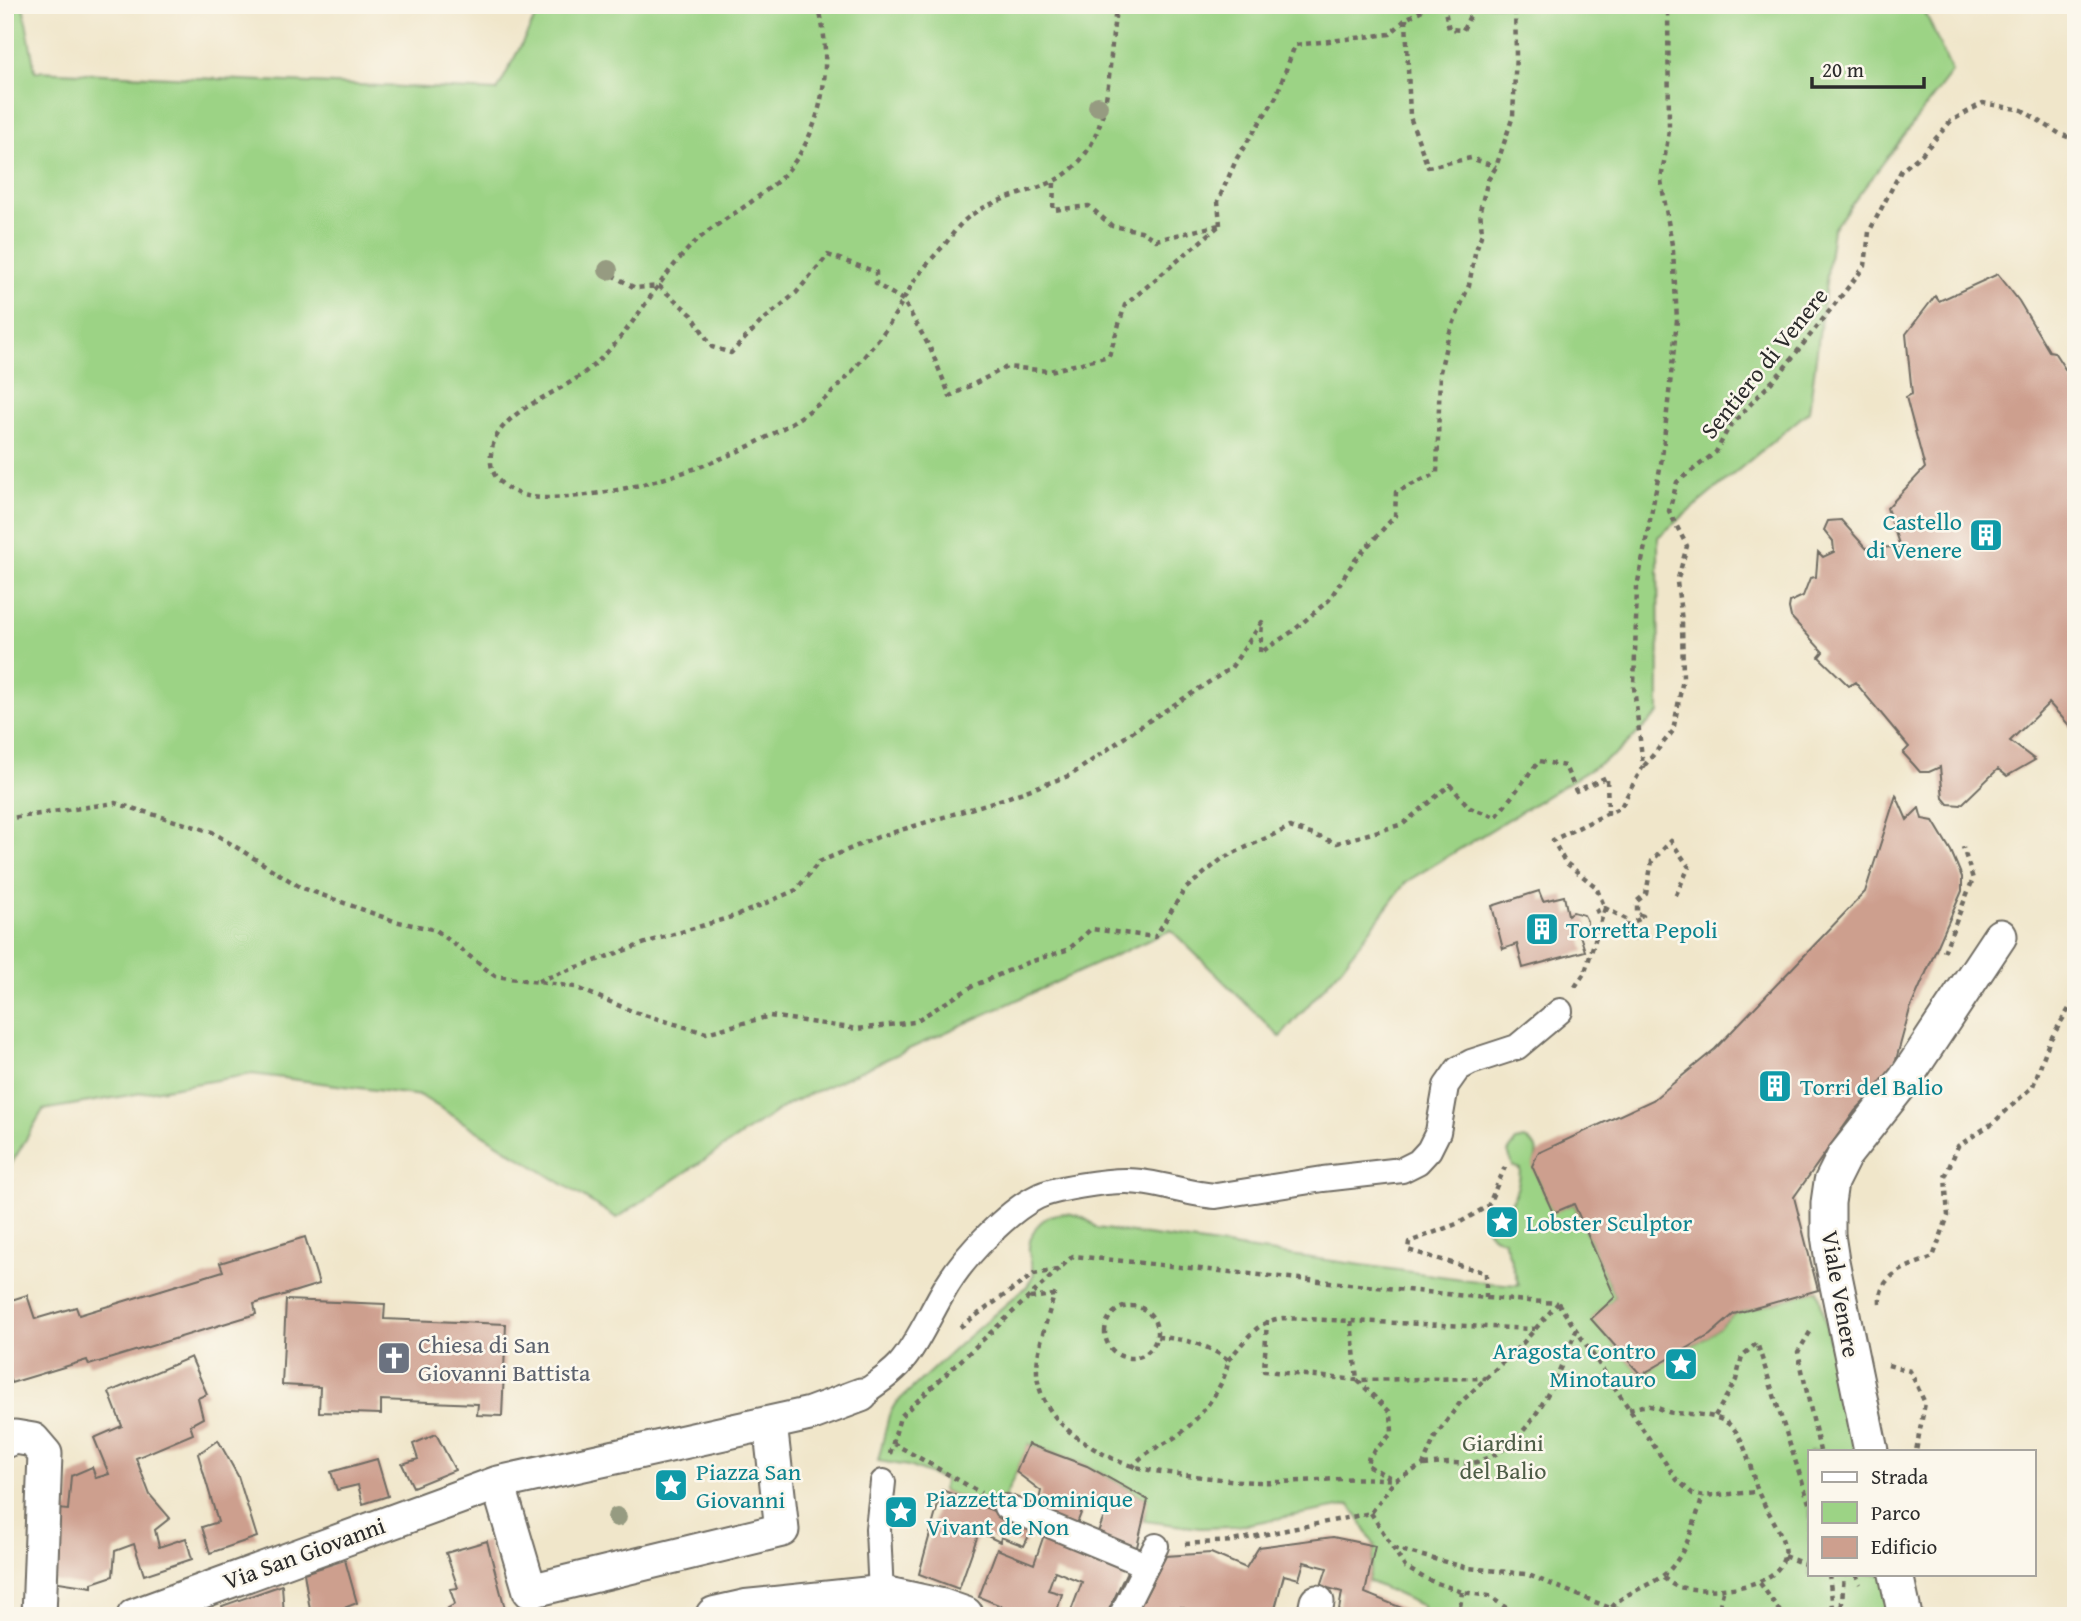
<svg xmlns="http://www.w3.org/2000/svg" width="2081" height="1621" font-family="'Gentium Book Plus',serif">
  <style>
    .green { fill: #9cd385; stroke: #647f58; stroke-width: 2 }
    .building { fill: #cd9f8e }
    .lines { fill: none; stroke-linecap: round; stroke-linejoin: round }
    .pedestrian-casing { stroke: #706c63; stroke-width: 28 }
    .minor-casing { stroke: #706c63; stroke-width: 37 }
    .tertiary-casing { stroke: #706c63; stroke-width: 42 }
    .path { stroke: #706c63; stroke-width: 4.5; stroke-dasharray: 5 5; stroke-linecap: butt }
    .pedestrian { stroke: #fff; stroke-width: 24 }
    .minor { stroke: #fff; stroke-width: 33 }
    .tertiary { stroke: #fff; stroke-width: 38 }
    .tree { fill: #969b81 }
    .labels { text-anchor: middle; dominant-baseline: central; stroke-width: 5; stroke-linejoin: round; paint-order: stroke }
    .street-label { font-size: 24px; fill: #2b2b2b; stroke: #fbf7ec }
    .culture-label { font-size: 24px; fill: #0d838f; stroke: #fbf7ec; text-anchor: start }
    .worship-label { font-size: 24px; fill: #5b616d; stroke: #fbf7ec; text-anchor: start }
    .park-label { font-size: 24px; fill: #4d5d46; stroke: #fbf7ec }
  </style>
  <rect width="100%" height="100%" fill="#fbf7ec"/>
  <filter id="ink" filterUnits="userSpaceOnUse"><feTurbulence type="fractalNoise" baseFrequency=".0143" numOctaves="2"/><feDisplacementMap in="SourceGraphic" scale="14" xChannelSelector="R" yChannelSelector="G"/><feConvolveMatrix kernelMatrix="1 2 1 2 8 2 1 2 1" color-interpolation-filters="sRGB"/></filter>
  <filter id="wash" filterUnits="userSpaceOnUse"><feTurbulence type="fractalNoise" baseFrequency=".00686" numOctaves="4" result="noise"/><feDisplacementMap in="SourceGraphic" scale="28" xChannelSelector="R" yChannelSelector="G"/><feGaussianBlur stdDeviation="1.57" result="paint"/><feColorMatrix in="noise" values="0 0 0 0 0 0 0 0 0 0 0 0 0 0 0 0 0 1.4 0 .05"/><feComposite in="paint" operator="in"/></filter>
  <g filter="url(#wash)">
    <rect width="100%" height="100%" fill="#f0e6ca"/>
    <path class="green" d="M5,5h18l12,66 462,20 45,-86h1380l30,67 -119,157 -24,182 -151,126 1,176 -42,40 -211,129 -64,85 -62,70 -109,-107 -383,174 -171,114 -196,-122 -169,-22 -209,36 -38,65z
      M1524,1139c16,5 14,15 9,27l20,46 21,-8 41,93 -23,22 49,56 69,-40 24,-21 84,-24 37,161h-45v123h74l9,42h-470v-10l-55,-25 7,-35 -25,-41 -118,22 -32,1 -56,-7 3,-22 -60,-33 -58,-22 -32,70 -55,-24 3,-10 -37,-14 -30,-5 11,-46 6,-11 66,-61 66,-57 7,-12c-2,-9 -6,-19 -5,-28 6,-37 44,-42 68,-18l393,55 29,2 -15,-45c-27,-5 -22,-37 5,-33 7,-12 11,-23 11,-38l-7,-3 -5,-14 8,-11z"/>
    <g id="blocks">
      <path class="building" d="M1998,274l21,27 30,50 5,1 22,34v347l-27,-30 -39,38 25,19 -28,16 -9,-7 -37,36 -13,-1 -5,-6 -3,-31 -11,5h-9l-6,-7 -11,-12 6,-6 -54,-65 -6,4 -30,-29 4,-5 -32,-35 -2,-9 1,-6 13,-6 7,-18 6,-1 2,-25 5,5 11,-5 -1,-11 -9,-11 4,-9 13,-1 25,28 34,-1 -13,-39 38,-40 -19,-71 6,-3 -6,-60 29,-38 4,5z
        M1896,795l11,25 12,-12 3,11 11,2 18,30 11,26v14l-52,118 -17,62 -38,40 -61,86 24,93 -84,24 -24,21 -69,40 -50,-56 24,-22 -41,-93 -21,9 -21,-47 6,-13 115,-53 62,-51 150,-157z
        M1539,891l4,10 21,-5 4,19 5,-3 11,3 3,6v6l-2,5 -5,3 5,16 -62,17 -6,-24 -14,5 -11,-43z
        M305,1237l14,47 -65,20 2,10 -167,51 -2,-5 -76,23 -6,-18v-63l22,-7 8,24 41,-12 3,8 144,-44 -3,-8z
        M286,1300l99,4 -1,15 122,5 -4,92 -25,-1 1,-11 -97,-4v14l-62,-2 1,-25 -38,-2z
        M191,1357l16,37 -9,4 5,20 -13,7 3,9 -57,24 14,37 20,23 -15,12 4,17 27,-9 6,21 -48,16 -10,-31 -19,7 -2,25 -21,7v4l-40,-6 5,-72 11,1 3,-34 21,-9 4,11 13,-4 -15,-36 28,-12 -13,-34z
        M436,1434l19,36 -42,17 -11,-23 16,-5 -5,-15z
        M218,1440l20,36 19,61 -47,16 -8,-26 16,-5 -20,-68z
        M1028,1444l59,22 61,34 -12,51 -40,-14 10,-25 -23,-4 -8,21 -39,-14 5,-24 -25,-19z
        M377,1459l11,37 -25,8 -5,-19 -21,5 -6,-18z
        M942,1490l91,37 -9,19 -23,-9 -1,5 -21,-10 -20,57 -40,-15z
        M1045,1532l84,35 -23,49h-37l13,-34 -27,-11 -7,19 14,4 -5,17 11,5h-42l-47,-19 18,-48 37,15z
        M1333,1537l42,9 -10,47 56,23h-83l4,-24 -21,-6 6,-18 -23,-6 -5,17 -15,-4 -11,41h-72l-20,-9 -4,9h-42l31,-60 45,-3 35,15 13,-21z
        M487,1541l20,75h-54l-5,-8 7,-4 -5,-15 8,-1 -12,-35z
        M345,1560l12,43 -33,13h-13l-7,-43z
        M282,1585l2,31h-58l-4,-10z"/>
    </g>
  </g>
  <g filter="url(#ink)">
    <use href="#blocks" fill-opacity="0" stroke="#706c63" stroke-width="2"/>
    <g class="lines">
      <g class="pedestrian-casing">
        <path id="pedestrian" d="M861,1395c13,-10 28,-19 38,-30 18,-19 35,-60 50,-83 17,-27 59,-71 88,-85 18,-9 68,-16 89,-16 31,0 59,13 90,15l107,-17 79,-9 16,-8 11,-12 9,-18 8,-46 12,-17 13,-7 46,-15 43,-36
          M1006,1507l140,58
          M881,1595l-3,-66 5,-47
          M1121,1616l35,-70"/>
      </g>
      <g class="minor-casing">
        <path id="minor" d="M5,1441l10,-4 18,3 12,14 -6,162
          M1871,1451l-39,-190 -4,-26v-32l3,-21 13,-26 61,-77 95,-143
          M498,1483l32,108 252,-61 -12,-107
          M1896,1574l9,42
          M134,1616l364,-133 312,-69 51,-19
          M1314,1616l3,-14"/>
      </g>
      <g class="tertiary-casing">
        <path id="tertiary" d="M715,1616l31,-7 135,-14 60,13 23,8"/>
      </g>
      <path class="path" d="M818,5c15,54 7,120 -29,164 -9,11 -23,22 -34,30 -21,16 -48,30 -66,49 -41,43 -61,95 -112,130 -30,21 -90,38 -86,85 3,27 36,36 58,35 87,-2 212,-44 278,-101 18,-16 35,-38 50,-56 16,-19 26,-43 40,-64 9,-12 19,-23 29,-34 6,-8 12,-17 19,-23 33,-29 83,-24 113,-57 37,-41 29,-107 39,-158
        M1449,5l-4,6 4,18 14,1 12,-25
        M1406,19l4,98 18,50 43,-9 25,9
        M1054,183l-1,27 36,-4 23,20 29,5 15,9 63,-15
        M1220,225l-2,-24 19,-43 39,-61 19,-52 95,-11 16,-15 25,-14
        M612,275l23,13 24,-2 33,29 20,32 19,6 30,-31 35,-29 32,-38 48,17v12l27,16 27,48 20,48 57,-29 43,4 59,-15 16,-51 95,-80
        M1644,766l29,-35 10,-52 -1,-58 -5,-39 10,-36 -18,-35 8,-29 39,-30 13,-25 52,-55 84,-106 4,-34 32,-61 21,-17 29,-33 32,-18 39,7 38,24 16,6
        M5,819l110,-16 97,29 88,55 94,34 42,9 59,46 80,11 59,25 72,21 64,-17 87,13 57,-7 59,-36 51,-22 45,-15 22,-20 64,8 30,-48 38,-31 67,-31 47,16 66,-19 47,-39 20,23 26,9 43,-56 26,5 11,25 31,-14 1,37
        M1595,912l10,-4 23,12 -4,12 11,6 2,-2 -11,-6 5,-7 11,-5 1,-2 -6,-2v-13l9,-7 6,-33 19,-20 18,26 -14,30
        M1944,952l29,-73 -10,-32
        M538,981l116,-41 84,-25 58,-25 23,-28 59,-25 128,-39 65,-23 70,-49 90,-58 31,-46 -2,31 33,-22 36,-31 26,-40 40,-44 1,-24 41,-19 3,-101 8,-35 21,-52 6,-32 7,-20 -2,-23 8,-30 8,-13 17,-51 3,-62 -1,-49
        M1575,987l10,-15 20,-64 -9,-21 -31,-25 -12,-22 68,-33 22,-41 -9,-79 3,-100 25,-129 15,-138 -4,-69 -12,-71 8,-49 -1,-126
        M1030,1298l24,-3c-6,23 -16,49 -17,73 -1,27 16,51 37,67 49,36 72,35 129,42 26,3 49,6 75,5 39,-1 77,-6 117,-2
        M1486,1298v-25l-78,-23 1,-8 50,-19 29,-17 17,-39
        M1558,1303l119,177 16,14 10,2 55,-4
        M1880,1304c-2,-31 29,-37 53,-47l15,-41 -3,-39 13,-31 35,-23 40,-37 16,-44 27,-45
        M1105 1332a26 26 0 1 1 52 0a26 26 0 1 1-52 0Z
        M1267,1320l-3,51 93,9 129,-2
        M1351,1321l6,59 34,33 1,20 -23,23 -2,9 24,13
        M960,1327l74,-53 23,-4
        M1810,1332l-12,20 22,99
        M1228,1360c18,-19 27,-39 55,-42l252,11
        M1888,1365l22,6 15,32 -9,48
        M1629,1409c6,-1 14,-4 21,-3 8,1 16,7 25,7 50,3 61,3 76,55 3,10 5,21 10,30 7,16 27,40 23,59 -8,34 -77,36 -105,30 -6,-1 -12,-7 -18,-11
        M1715,1416l21,-36 6,-24 15,-13 53,163
        M893,1443l88,50
        M890,1454l10,-37 173,-161 413,42 72,5
        M1424,1465c9,-1 18,-2 27,-2 7,0 15,1 22,0 58,-14 82,-83 103,-132
        M1132,1468c13,-19 33,-22 49,-35 20,-16 45,-48 47,-73 -20,-16 -47,-22 -72,-23
        M1371,1513l34,54 21,12 36,13 27,4 29,20
        M1185,1544l47,-3 139,-28 24,-33 28,-15 12,-28 24,-33 64,-61 35,-40
        M1393,1548l75,20 58,6 84,34 56,8
        M1784,1556l26,10
        M1829,1574l5,42
        M1856,1574l4,10
        M1760,1583l23,33
        M1459,1616l3,-24
        M1607,1616c9,-25 47,-27 65,-49 16,-19 23,-47 31,-71
        M1717,1616l7,-28
        M1841,1616l3,-42"/>
      <use href="#pedestrian" class="pedestrian"/>
      <use href="#minor" class="minor"/>
      <use href="#tertiary" class="tertiary"/>
    </g>
    <g class="tree">
      <circle cx="1098" cy="106" r="10"/>
      <circle cx="608" cy="270" r="10"/>
      <circle cx="617" cy="1517" r="10"/>
    </g>
  </g>
  <defs>
    <g id="building-square" transform="scale(1.75)"><rect x="-9" y="-9" width="18" height="18" rx="4" fill="#0f9aa8" stroke="#fbf7ec"/><path d="M-4-6H4V6H1V3H-1V6H-4ZM-2.5-4.3h1.7v1.8h-1.7ZM.8-4.3h1.7v1.8H.8ZM-2.5-1h1.7V.8h-1.7ZM.8-1h1.7V.8H.8Z" fill="#fff"/></g>
    <g id="sight-square" transform="scale(1.75)"><rect x="-9" y="-9" width="18" height="18" rx="4" fill="#0f9aa8" stroke="#fbf7ec"/><path d="M0-6L1.8-2.2L6-1.7L2.9 1.2L3.7 5.4L0 3.3L-3.7 5.4L-2.9 1.2L-6-1.7L-1.8-2.2Z" fill="#fff"/></g>
    <g id="church-square" transform="scale(1.75)"><rect x="-9" y="-9" width="18" height="18" rx="4" fill="#6b7280" stroke="#fbf7ec"/><path d="M-1.2-6h2.4v3.5h3.3v2.4h-3.3V6h-2.4V-.1h-3.3v-2.4h3.3Z" fill="#fff"/></g>
  </defs>
  <g fill-rule="evenodd">
    <use href="#building-square" x="1986" y="535"/>
    <use href="#building-square" x="1542" y="929"/>
    <use href="#building-square" x="1775" y="1086"/>
    <use href="#sight-square" x="1502" y="1222"/>
    <use href="#church-square" x="394" y="1358"/>
    <use href="#sight-square" x="1681" y="1364"/>
    <use href="#sight-square" x="671" y="1485"/>
    <use href="#sight-square" x="901" y="1512"/>
  </g>
  <g class="labels">
    <g class="street-label">
      <text transform="translate(1764 363) rotate(-51)">Sentiero di Venere</text>
      <text transform="translate(1841 1294) rotate(80)">Viale Venere</text>
      <text transform="translate(304 1553) rotate(-20)">Via San Giovanni</text>
    </g>
    <g class="culture-label">
      <text x="1962" y="521" text-anchor="end">Castello<tspan x="1962" dy="28">di Venere</tspan></text>
      <text x="1566" y="929">Torretta Pepoli</text>
      <text x="1800" y="1086">Torri del Balio</text>
      <text x="1526" y="1222">Lobster Sculptor</text>
      <text x="1656" y="1350" text-anchor="end">Aragosta Contro<tspan x="1656" dy="28">Minotauro</tspan></text>
      <text x="696" y="1471">Piazza San<tspan x="696" dy="28">Giovanni</tspan></text>
      <text x="926" y="1498">Piazzetta Dominique<tspan x="926" dy="28">Vivant de Non</tspan></text>
    </g>
    <g class="worship-label">
      <text x="418" y="1344">Chiesa di San<tspan x="418" dy="28">Giovanni Battista</tspan></text>
    </g>
    <g class="park-label">
      <text x="1503" y="1442">Giardini<tspan x="1503" dy="28">del Balio</tspan></text>
    </g>
  </g>
  <rect width="2081" height="1621" fill="none" stroke="#fbf7ec" stroke-width="28"/>
  <rect x="1808" y="1450" width="228" height="126" fill="#fbf7ec" stroke="#a8a59f" stroke-width="2"/>
  <rect x="1822" y="1472" width="35" height="10" fill="#ffffff" stroke="#a8a59f" stroke-width="2"/>
  <text x="1871" y="1484" font-size="21" fill="#2b2b2b">Strada</text>
  <rect x="1822" y="1502" width="35" height="21" fill="#9cd385" stroke="#a8a59f" stroke-width="2"/>
  <text x="1871" y="1520" font-size="21" fill="#2b2b2b">Parco</text>
  <rect x="1822" y="1537" width="35" height="21" fill="#cd9f8e" stroke="#a8a59f" stroke-width="2"/>
  <text x="1871" y="1554" font-size="21" fill="#2b2b2b">Edificio</text>
  <path d="M1812 77v10h112v-10" fill="none" stroke="#2b2b2b" stroke-width="3.5"/>
  <text x="1822" y="77" font-size="21" fill="#2b2b2b" stroke="#fbf7ec" stroke-width="5" paint-order="stroke">20 m</text>
</svg>
